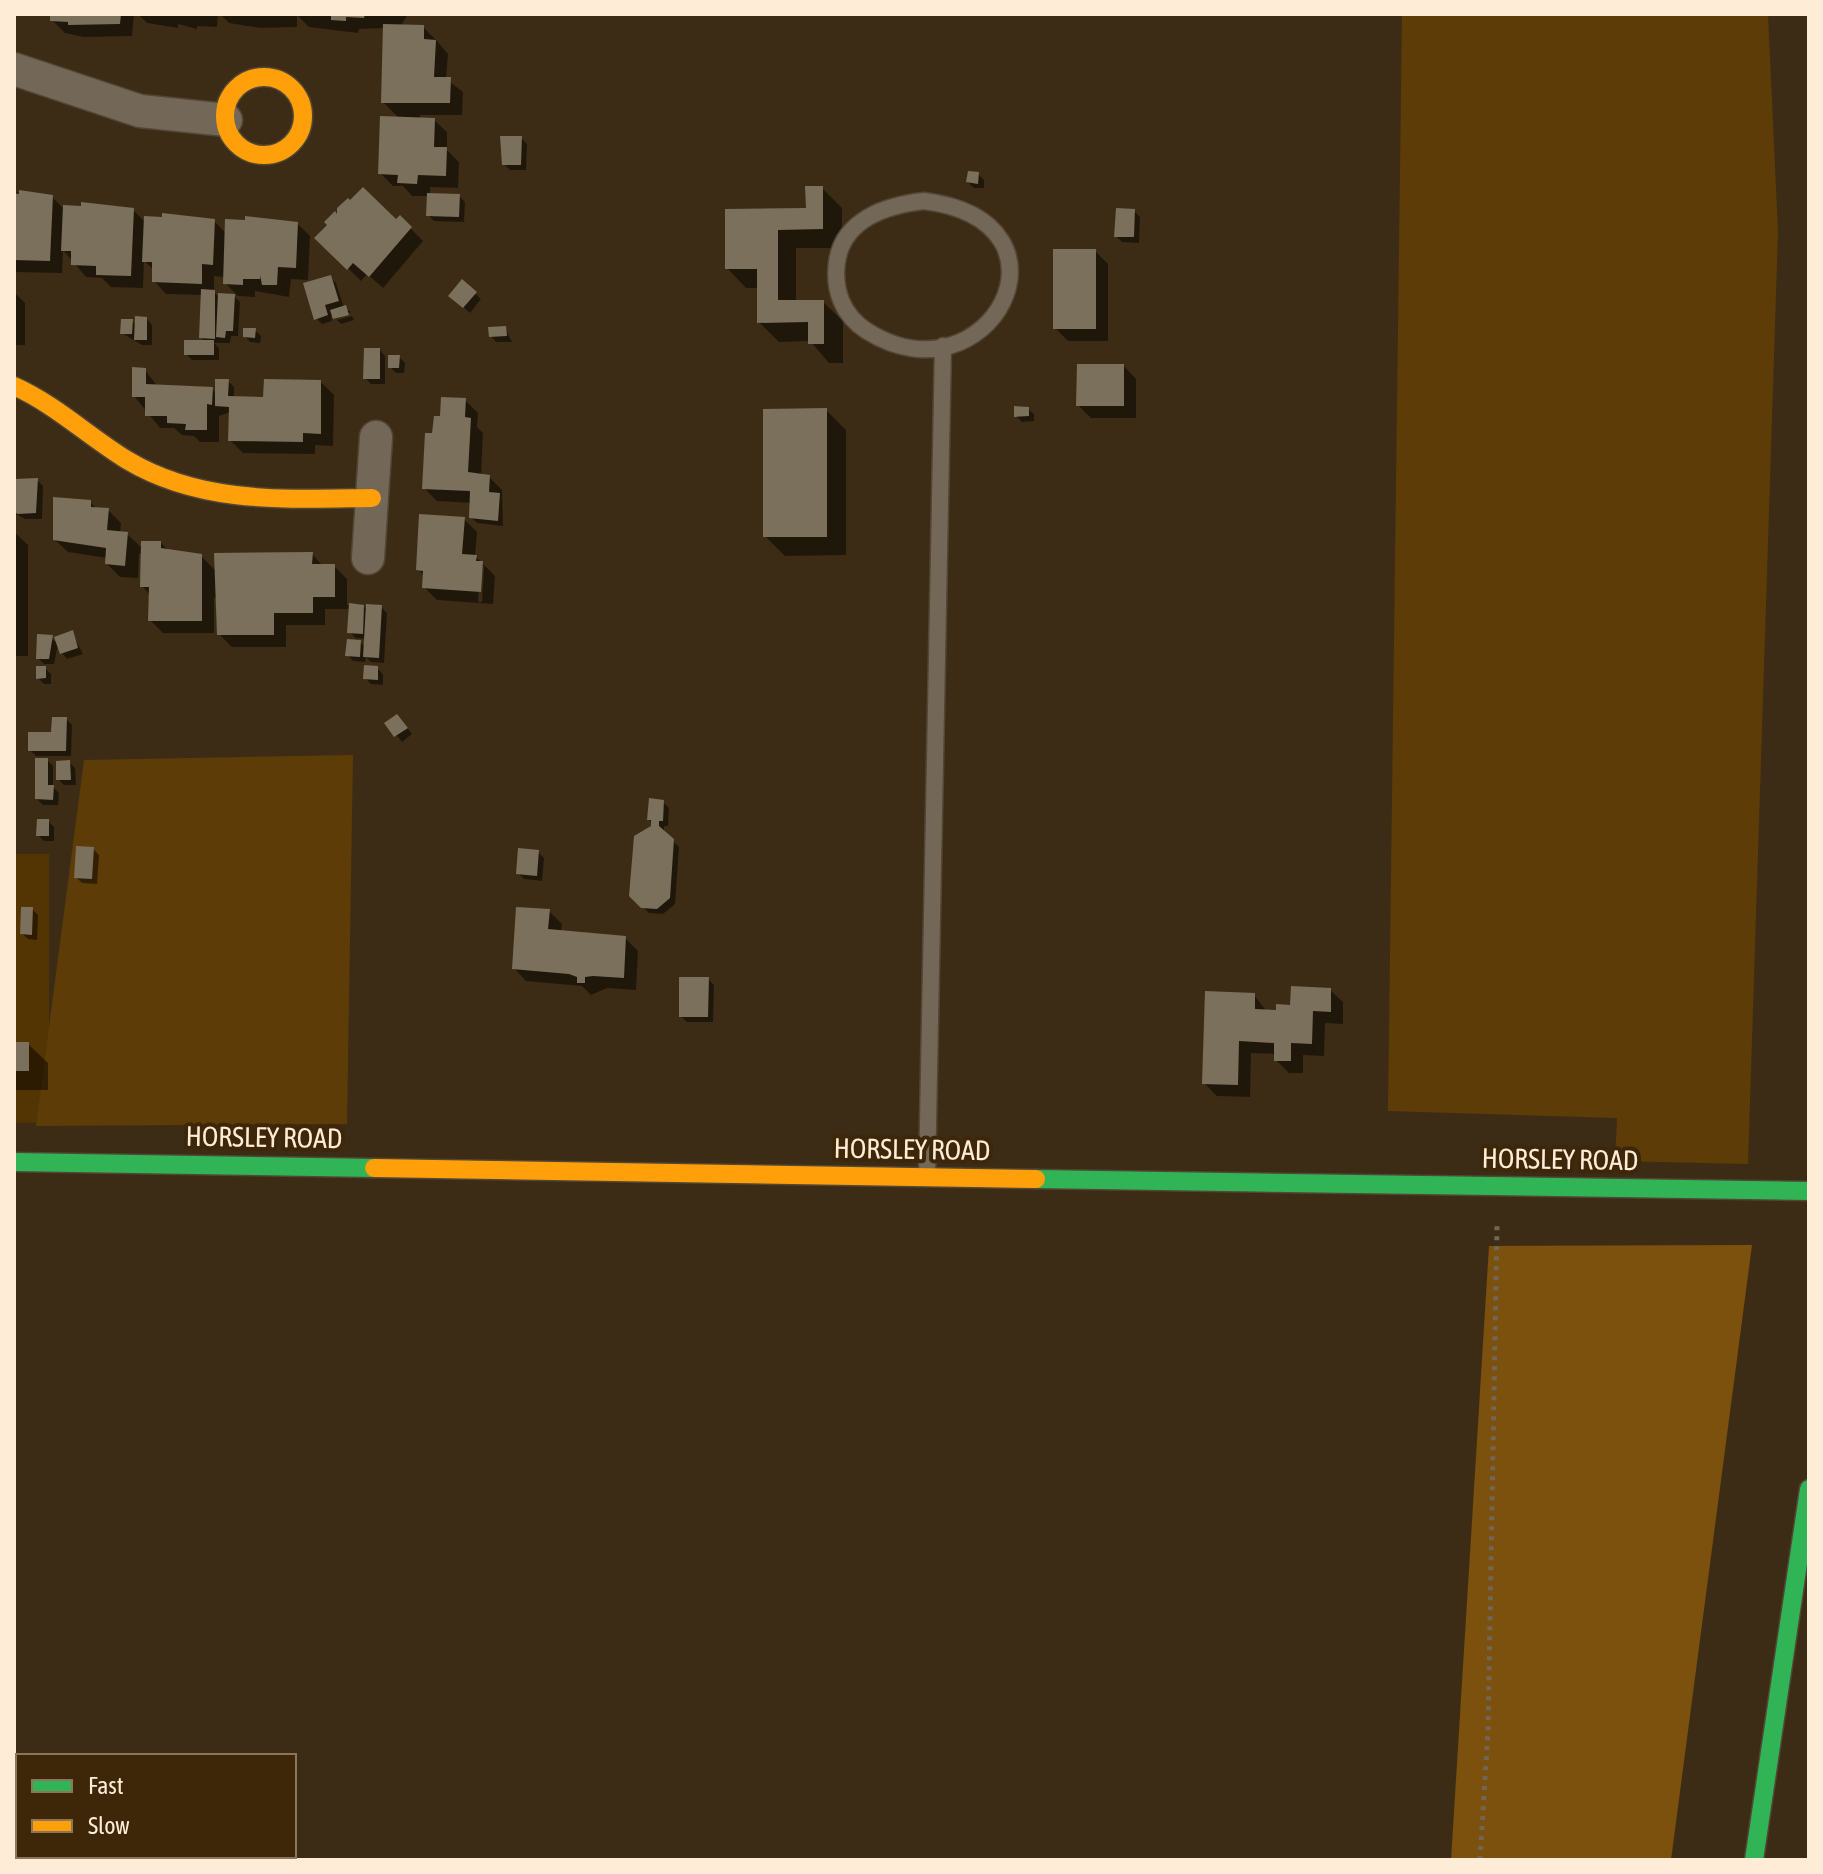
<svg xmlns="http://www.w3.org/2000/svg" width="1823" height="1874" font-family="'Asap Condensed',sans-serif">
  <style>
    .built { fill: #533403 }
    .green { fill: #5d3c08 }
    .forest { fill: #7c500d }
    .shadow { fill: #0007; fill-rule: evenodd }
    .building { fill: #7b705c }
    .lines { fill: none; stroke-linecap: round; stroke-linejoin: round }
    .lane-casing { stroke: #524635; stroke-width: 19 }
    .street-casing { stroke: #524635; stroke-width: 35 }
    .fast-casing { stroke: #524635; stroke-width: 21 }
    .slow-casing { stroke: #524635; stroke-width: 21 }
    .path { stroke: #726657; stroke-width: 5; stroke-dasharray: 4 6; stroke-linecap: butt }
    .lane { stroke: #736757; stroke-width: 16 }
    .street { stroke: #736757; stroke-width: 32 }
    .fast { stroke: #30b455; stroke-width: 18 }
    .slow { stroke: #ff9f0a; stroke-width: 18 }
    .labels { text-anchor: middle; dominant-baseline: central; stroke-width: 8; stroke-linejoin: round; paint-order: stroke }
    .street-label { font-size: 28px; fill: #ffecd7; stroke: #3e2709 }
  </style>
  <rect width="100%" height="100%" fill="#3d2c15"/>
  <path class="built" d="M14,854h35v268l-35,1z"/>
  <path class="green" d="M1402,14h366l10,218 -30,932 -133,-3 2,-43 -229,-7z
    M353,755l-6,369 -311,2 48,-366z"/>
  <path class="forest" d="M1752,1245l-81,615h-220l38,-614z"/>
  <path class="shadow" d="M52,14h82l-2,22 -49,1 -18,-4 -13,-13z
    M138,14h80l-1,13 -20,-1v3l-19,-5v4l-31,-5z
    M220,14h188l-8,13h23l13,13 12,14 -2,25 17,13 -1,23h-42v4l14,1 13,12v18l12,12 -1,26 -28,-1v9h29l6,6 -1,20 -30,-1 -6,-6 1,-19h-17l-9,-10h-10l-13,-13 19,-55 -16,-16 2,-74 -26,1 -1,4 -49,-6 -12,-12v12l-37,1 -31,-5z
    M521,138l6,6 -1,26h-16l-6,-6z
    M978,174l6,6v8h-10l-6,-6z
    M822,188l20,20v40h-46v54h27l20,19v42h-14l-19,-22 -31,1 -20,-20v-34h-13l-19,-20v-57l81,-1z
    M14,192l38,5 10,10 53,-1 18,4 13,13 68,-2 13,13 70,-11 13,13 -2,44 -17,-1 -2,18 -34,-6v6l-17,-1 -13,-13v-6l-11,-1v16l6,6 14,-2 6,6 -2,34h-7l-1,7h-16l5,5v12h-27l-6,-6 20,-12 -5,-5 2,-42 -37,-1 -12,-13v-11l-10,-9 -1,27 -32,-1 -9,-9 -16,-1 -23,-27 -1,23 -48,-1z
    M1134,211l6,6 -1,26 -17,-1 -6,-6z
    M400,218l23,23 -40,47 -16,-14 -6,7 -44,-43z
    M1095,251l13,13v77h-40l-13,-13z
    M330,277l6,6 8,25 7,4 -15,7 -5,-5 1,7 -10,3 -6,-6z
    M462,282l19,17 -11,14 -19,-17z
    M14,292l11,11v42h-11z
    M352,316l2,4 -13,4 -4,-4z
    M147,319l5,6v20h-10l-20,-12 10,-12 5,5z
    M505,328l7,14h-16l-5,-6z
    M255,330l6,6 -1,7 -10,-1 -5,-6z
    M380,350l5,6v28h-14l-6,-6z
    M399,357l6,6 -1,10h-8l-6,-6z
    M1124,366l12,13v39h-45l-13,-13z
    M145,370l13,17 54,2 5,5 11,-13 6,6v11l31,1 56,-17 13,13 -1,51 -18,-1v9l-72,-1 -13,-13 1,-28 -12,4v26h-19l-6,-6 -12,-1 -8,-7h-14l-26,-32z
    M465,400l13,13 -1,14 6,6 -2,43 8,1 13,13 1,36 -26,-3 -6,-6 1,-14 -35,-2 -13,-13 10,-52 8,-18z
    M1028,409l6,5v7l-12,1 -6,-6z
    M826,410l20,20v125l-61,1 -20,-20z
    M37,480l6,6 -1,33h-17l-11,-6v-32z
    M90,502l7,7 11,1 13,13 -1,10 7,1 16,15 18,-6 9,9 31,4 16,16 95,-18 11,12h11l13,13v26l17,1 4,5 13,-4 6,6 -3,50 -13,-1 -5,-5 -1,5 -12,-1 -5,-6 11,-13 -9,-10 1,-23h-26v16h-39v22h-54l-13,-13 -1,-36h-4v35h-51l-13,-13v-25l-8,-9 1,-32h-4l-1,24 -18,-1 -13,-13v-6l-39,-6 -13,-12zM356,638l10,1 -1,8z
    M464,519l13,13 -2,24 20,20 -2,28 -56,-4 -13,-13 1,-10 -7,-8zM480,566h4l-2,36h-4z
    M14,532l14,13v111h-14z
    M72,633l11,21 -16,5 -5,-6z
    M52,639l6,5 -4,20h-10l-6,-6z
    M45,668l6,6v10h-7l-6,-6z
    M377,668l6,6v11l-12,-1 -6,-6z
    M66,719l6,6 -1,31h-35l-6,-6 23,-16z
    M403,722l9,12 -10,8 -15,-19z
    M47,760l6,6v21l6,6 -1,12h-15l-6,-6z
    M69,762l6,6 1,17h-12l-6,-6z
    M663,802l6,6 -1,18h-4v7l15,14 -4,57 -12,10 -14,-1 -18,-18 22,-68 -4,-8z
    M48,821l6,6v14h-10l-6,-6z
    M93,849l6,6 -2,29 -15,-1 -6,-6z
    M538,852l6,6 -2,23 -18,-2 -6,-6z
    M32,909l6,6 -1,25 -9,-1 -6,-6z
    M549,911l13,13 -1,8 64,6 13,13 -2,39 -29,-2 -16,7 -9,-9 -56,-5 -12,-13z
    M708,979l6,6 -1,37h-26l-6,-6z
    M1330,990l13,12v22l-18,-1 -1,33 -21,-1v18h-14l-13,-13v-6l-25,-1 -1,44 -33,-1 -13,-13 50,-88 13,17h11z
    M14,1044h14l20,19v27h-34z"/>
  <path class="building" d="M50,14h71l-1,10 -52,1v-3l-18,-1z
    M331,14h34l-1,4 -18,-1v4l-15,-1z
    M383,24l41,1v14l12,1 -2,37h17l-1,26h-69z
    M380,116l55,2 -1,29h13l-1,29 -28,-1 -1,9 -20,-1 1,-8 -20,-1z
    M500,136h22l-1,29h-19z
    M968,171l11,1 -1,12 -12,-2z
    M805,186h18v43l-45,1v70h46v44h-16v-22l-51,1v-54h-32v-60l81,-1z
    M363,187l33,32 4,-4 12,12 -43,50 -16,-14 -6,7 -33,-32 13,-13 -3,-3 11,-11 2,3v-6l11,-10 2,2z
    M19,190l34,5 -3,66 -36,-1v-67l5,1z
    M427,193l33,1 -1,23 -33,-1z
    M81,202l53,6 -3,68 -35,-1v-9l-25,-1v-14h-10l2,-46 18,1z
    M1116,208l19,1 -1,28h-20z
    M162,213l53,6 -2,46 -11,-1v20l-50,-2v-20h-10l2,-46 18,1z
    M245,216l53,6 -2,46 -18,-1 -1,18h-15l-2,-10v4h-17v6l-20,-1 2,-65 20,1z
    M1053,249h43v80h-43z
    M331,275l8,26 -14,4 3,10 -14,5 -11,-37z
    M462,279l15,13 -14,16 -15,-12z
    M201,289l14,1v49l-16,-1z
    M218,293l17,1 -2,37h-7l-1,7 -9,-1z
    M346,305l3,10 -16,4 -3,-9z
    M135,316l12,1v23h-13z
    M121,319h12l-1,15h-12z
    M506,326l1,10 -18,1 -1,-10z
    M243,328h13l-1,10 -12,-1z
    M184,340h30v15h-30z
    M364,348h16v31h-17z
    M388,355h12l-1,13h-11z
    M1077,364h47v42h-48z
    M132,367l14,1v16l67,3 -1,18 -5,-1v26h-22l1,-6 -19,-1v-7h-22v-19h-13z
    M215,379h14l-1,17 35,1 1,-18 57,1v54l-18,-1v9l-75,-1 1,-34 -14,-1z
    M441,397l25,1 -1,19 6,1 -3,54 22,3 -1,17 11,1 -2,28 -29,-3 1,-27 -48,-2 3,-56h7l2,-17h6z
    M1014,406l15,1v9l-15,1z
    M827,408v129h-64v-128z
    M38,478l-2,35 -19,1 -3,-4v-31z
    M53,497l38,3v7l18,1 -2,22 21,2 -3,34 -20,-2 1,-16 -53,-8z
    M419,514l46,3 -3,37 15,1 -1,6h7l-2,31 -59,-4 1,-17 -7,-1z
    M141,541h20v7l41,6v67h-54l1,-34h-9z
    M313,552l-1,12h23v33h-22v16h-39v22h-57l-3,-82z
    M349,603l15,2 -1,29 -16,-1z
    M366,604l16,1 -3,53 -16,-1z
    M73,630l5,18 -18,6 -6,-17z
    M37,634l16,1 -4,24h-13z
    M347,639l14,1 -1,17 -15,-1z
    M364,665l14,1v14l-15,-1z
    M36,666h10v12l-10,1z
    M397,714l11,14 -14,9 -10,-14z
    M52,717h15l-1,34h-38v-19h23z
    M35,758h13v27h6l-1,15 -18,-1z
    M70,760l1,20h-15v-19z
    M649,798l15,2 -1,21h-4v5l15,13 -4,59 -13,11 -16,-1 -12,-12 5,-60 17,-10v-6h-4z
    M37,819h12v17h-13z
    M76,846l18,1 -2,32 -18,-1z
    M518,848l21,2 -2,26 -21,-2z
    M21,907h12l-1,28 -12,-1z
    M516,907l34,2 -2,20 78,7 -2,42 -31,-2 -8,1v6h-8v-6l-8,-3 -57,-5z
    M679,977h30l-1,40h-29z
    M1291,986l40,2v24l-18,-1 -1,33 -21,-1v18h-17v-18l-35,-2 -1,44 -36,-1 3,-93 50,2v16l21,1v-6l14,1z
    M14,1042h15v29h-15z"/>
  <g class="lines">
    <g class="lane-casing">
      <path id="lane" d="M924,201c164,21 64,206 -57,130 -24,-15 -34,-41 -30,-69 6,-43 50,-57 87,-61z
        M927,1176l16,-830"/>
    </g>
    <g class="street-casing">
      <path id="street" d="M14,69l126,42 86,9
        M368,558l8,-121"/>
    </g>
    <g class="fast-casing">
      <path id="fast" d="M14,1162l360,6
        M1036,1179l773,12
        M1754,1860l55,-371"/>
    </g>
    <g class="slow-casing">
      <path id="slow" d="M225 116a39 39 0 1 1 78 0a39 39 0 1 1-78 0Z
        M14,386c42,19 74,50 113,74 75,45 161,39 245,38
        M374,1168l662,11"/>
    </g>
    <path class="path" d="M1480,1860l8,-128 9,-507"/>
    <use href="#lane" class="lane"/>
    <use href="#street" class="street"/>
    <use href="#fast" class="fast"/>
    <use href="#slow" class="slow"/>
  </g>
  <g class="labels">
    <g class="street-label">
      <text transform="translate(264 1137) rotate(1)">HORSLEY ROAD</text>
      <text transform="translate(912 1149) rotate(1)">HORSLEY ROAD</text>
      <text transform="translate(1560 1159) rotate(1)">HORSLEY ROAD</text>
    </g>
  </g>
  <rect width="1823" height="1874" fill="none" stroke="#ffecd7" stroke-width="32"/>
  <rect x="16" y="1754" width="280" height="104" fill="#3e2709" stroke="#8b765b" stroke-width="2"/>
  <rect x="32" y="1780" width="40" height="12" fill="#30b455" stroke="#8b765b" stroke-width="2"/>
  <text x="88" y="1794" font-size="24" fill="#ffecd7">Fast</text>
  <rect x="32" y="1820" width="40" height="12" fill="#ff9f0a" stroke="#8b765b" stroke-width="2"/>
  <text x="88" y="1834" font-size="24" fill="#ffecd7">Slow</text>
</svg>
